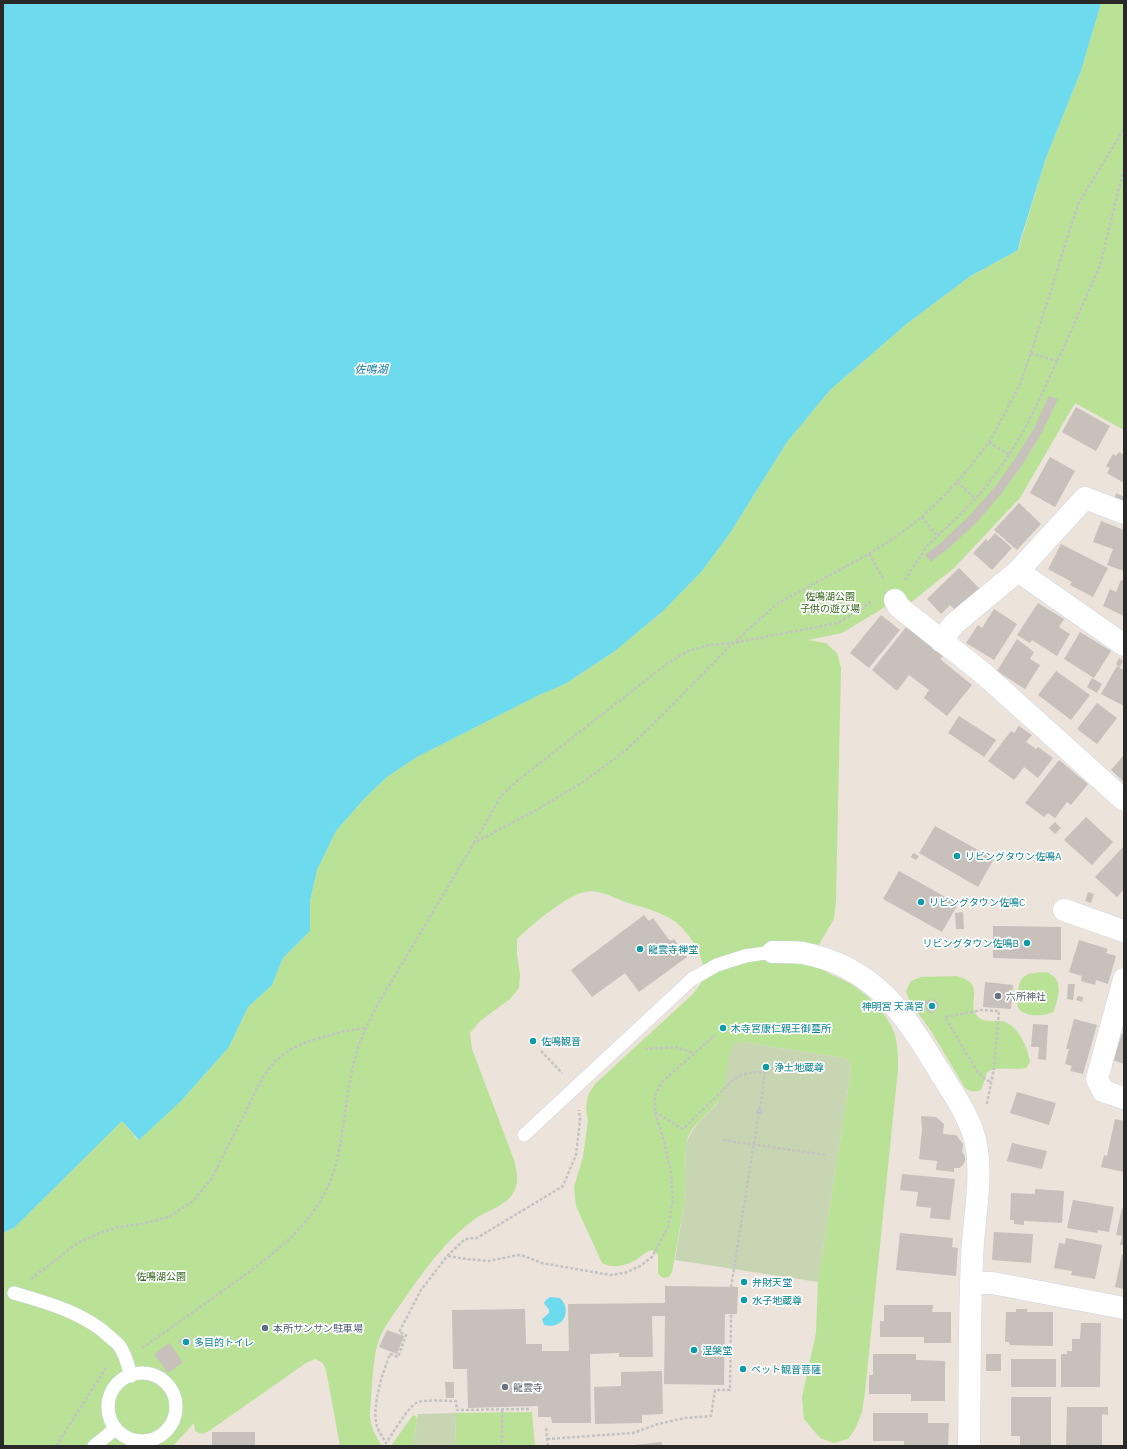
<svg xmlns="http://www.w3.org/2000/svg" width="1127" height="1449" font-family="'IBM Plex Sans','Noto Sans JP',sans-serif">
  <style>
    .green { fill: #b9e297 }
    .cemetery { fill: #c7d5b2 }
    .water { fill: #6edaee }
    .building { fill: #c7c0bb }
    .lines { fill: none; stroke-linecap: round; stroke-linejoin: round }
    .service-casing { stroke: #d0d6e2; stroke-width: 14 }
    .minor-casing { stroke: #d0d6e2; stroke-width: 23 }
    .path { stroke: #c3c3c3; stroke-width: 2.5; stroke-dasharray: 3 2; stroke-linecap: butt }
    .service { stroke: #fff; stroke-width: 13 }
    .minor { stroke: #fff; stroke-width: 22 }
    .culture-dot { fill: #0f9aa8; stroke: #fff; stroke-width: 1.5 }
    .worship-dot { fill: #6b7280; stroke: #fff; stroke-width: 1.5 }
    .service-dot { fill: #5c6f8a; stroke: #fff; stroke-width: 1.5 }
    .labels { text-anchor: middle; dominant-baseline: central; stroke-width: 3.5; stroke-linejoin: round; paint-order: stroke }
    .park-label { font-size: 10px; fill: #32661a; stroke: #fff }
    .culture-label { font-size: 10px; fill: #0d838f; stroke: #fff; text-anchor: start }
    .worship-label { font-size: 10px; fill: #5b616d; stroke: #fff; text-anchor: start }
    .service-label { font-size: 10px; fill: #4e5e75; stroke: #fff; text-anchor: start }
    .water-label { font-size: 11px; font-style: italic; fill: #0e7999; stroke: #fff }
  </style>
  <rect width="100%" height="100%" fill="#ece3db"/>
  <path class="green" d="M1101,3h23v427l-49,-27 -55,95 -66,70 -45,36 -6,-8 -61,37 -34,7 18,3 11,10 4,15 -5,233 -2,18 -16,27 -2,18c10,10 23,13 35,20 17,11 38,31 44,51 3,11 3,23 3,34l-33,323 -3,20 -7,17 -7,10 -14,4 -14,-5 -16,-19 -2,-22 14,-64 2,-51 33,-212 -1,-8 -6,-4 -102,-16 -21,57 -28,29 -5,8 -2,9 -2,60 -12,67 -3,5 -6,1 -5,-4v-20l-6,-4c-7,2 -10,6 -16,10 -11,6 -23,9 -34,3l-26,-57 -2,-19 9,-30 5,-36 -2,-12 2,-14 7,-11 98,-90c3,-4 7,-9 9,-13 8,-18 -13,-50 -28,-60 -14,-10 -33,-14 -49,-19 -12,-5 -28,-13 -41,-10 -18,4 -54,34 -67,47v16l3,19 -1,14 -9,11 -30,22 -10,12 2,16 42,111c3,12 6,23 -2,35 -7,11 -30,18 -40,26 -30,24 -48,49 -69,80 -8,11 -17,23 -23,36 -8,18 -8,57 -10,78 0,11 6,22 12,31h-42l-14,-76 -3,-7 -8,-4 -9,4 -97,68 -7,3 -7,-3 -1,-8 -21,23h-170v-213l12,-6 107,-106 16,19 43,-39 48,-54 19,-40 24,-22 11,-27 27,-27v-30l7,-31 19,-39 29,-33 22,-21 30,-20 122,-62 26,-11 50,-33 48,-40 39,-40 28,-38 57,-91 43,-52 79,-68 60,-45 49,-27 28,-92 35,-87z
    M1046,972c18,6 13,24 8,39 -7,6 -29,6 -35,-2 -3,-4 -1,-11 -1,-16 1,-20 11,-20 28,-21z
    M956,976c33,8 8,27 22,41 6,6 16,3 23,4 16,2 27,27 29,41l-4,6c-13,3 -27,-3 -39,4l-6,18c-7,2 -10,2 -16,-2l-34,-57 -21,-29 -4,-11 5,-10 10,-4z
    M532,1412l3,34h-80l1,-33z
    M413,1415l3,1 1,3 -4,27h-22z"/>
  <path class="cemetery" d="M742,1042l102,16 6,4 1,8 -33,212 -143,-22 9,-55 2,-60c4,-15 14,-24 25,-35 3,-3 8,-7 10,-12 8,-17 3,-38 13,-54z
    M456,1413l-1,33h-42l5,-32z"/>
  <path class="water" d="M3,3h1098l-20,68 -35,87 -26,83 -2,9 -49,27 -60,45 -79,68 -43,52 -57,91 -28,38 -39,40 -48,40 -50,33 -26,11 -122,62 -30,20 -22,21 -29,33 -19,39 -7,31v30l-27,27 -11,27 -24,22 -19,40 -48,54 -42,39 -17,-19 -107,106 -12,6z
    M550,1297l10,1c13,13 3,32 -16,27l-2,-6 7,-6v-3l-5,-7 2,-3z"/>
  <path class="building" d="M1049,396l9,3 -16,33 -19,32 -22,30 -24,28 -27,25 -19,15 -6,-7 19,-15 26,-25 24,-27 21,-29 19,-31z
    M1076,407l34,19 -14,25 -34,-19z
    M1119,452l5,3v28l-17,-10 3,-5 -4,-2 7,-12 3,2z
    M1050,457l25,14 -20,36 -25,-14z
    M1116,493l8,4v7l-10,-4z
    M1019,503l22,21 -24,26 -23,-20z
    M1101,521l23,9v41l-17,-6 6,-16 -20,-7z
    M995,533l17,15 -20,22 -19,-17 13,-14 2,2z
    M1061,544l47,24 -15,29 -23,-12 2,-3 -24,-13z
    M959,568l21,21 -23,23 -7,-7 -9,9 -14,-15z
    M1121,580l3,1v35l-21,-10 7,-17 6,3z
    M1038,603l26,16 -5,8 11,7 -13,22 -25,-16 -2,3 -13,-8z
    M994,609l23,15 -23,36 -28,-17 12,-18 4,3z
    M881,615l19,15 -31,38 -19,-15z
    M907,626l16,12 -1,2 21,16 -3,3 32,26 -25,31 -23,-18 5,-8 -20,-15 -12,16 -25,-21z
    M1080,632l31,19 -17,27 -30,-19z
    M1017,639l17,13 -4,7 10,6 -15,24 -28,-18z
    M1119,658l4,3 -3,6 -4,-3z
    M1117,666l7,4v36l-23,-12z
    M1056,671l34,24 -19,25 -33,-25z
    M1092,678l10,6 -5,9 -10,-6z
    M1097,703l20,15 -20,26 -20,-15z
    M959,716l37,24 -12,17 -36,-24z
    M1019,726l13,9 -6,7 10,7 2,-2 15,11 -15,20 -14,-11 -10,13 -26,-19 23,-30 3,2z
    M1124,755v27l-13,-12z
    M1059,760l29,24 -17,21 -4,-3 -12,16 -7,-5 -4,4 -19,-14z
    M1086,817l27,25 -21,23 -28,-25z
    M1055,822l6,6 -6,6 -6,-6z
    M935,826l59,33 -16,28 -59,-34z
    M1124,846v43l-7,8 -22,-20z
    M913,853l6,3 -3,4 -5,-3z
    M899,871l59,33 -16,28 -59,-33z
    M1088,892l6,2 -3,9 -6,-2z
    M963,912l1,17h-8l-1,-16z
    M644,915l5,6 4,-3 17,23 4,-2 13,18 -48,35 -14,-19 -33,24 -21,-27z
    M993,926l68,1v33l-68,-2z
    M1079,940l29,9 -2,4 10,3 -8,28 -12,-4 -1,5 -14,-4 1,-5 -13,-4z
    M985,982l28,3 -2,24 -28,-2z
    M1068,984h7l-2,16 -6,-1z
    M1078,996l5,1 -1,5 -6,-2z
    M928,999l3,3 3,-3 5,5 -2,1 2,1 -6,7 -1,-2 -2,2 -5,-5 3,-2 -4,-3z
    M1074,1019l23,6 -14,49 -13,-3 2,-5 -7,-2 4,-15h-3z
    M1033,1024l15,1 -2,35 -8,-1 1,-12h-8z
    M1122,1034l2,1v29l-11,-4z
    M1017,1092l39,11 -7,22 -39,-12z
    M921,1116l15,1 8,7 -1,10 13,1 7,9 -1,8 3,4v5l-2,4 -4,3h-5v4l-18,-2 1,-9 -18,-2 3,-29z
    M1115,1119l9,2v51l-23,-5 3,-12 3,1z
    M1012,1143l35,8 -5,18 -35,-8z
    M902,1174l53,5 -5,41 -20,-2 1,-10 -15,-2 2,-14 -18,-2z
    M1035,1189l29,2 -2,32 -38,-2v4l-10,-1v-4h-4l1,-27 24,1z
    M1073,1200l41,7 -5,25 -11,-2 -1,3 -30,-5z
    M1122,1208l2,1v36h-4l2,-9 -6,-1z
    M994,1232l39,2 -2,29 -39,-3z
    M900,1233l53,5 -1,9 6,1 -2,28 -60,-6z
    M1066,1238l36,7 -7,34 -24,-4 1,-4 -18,-3 5,-25 6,1z
    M1122,1254l2,1v34l-9,-2z
    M665,1286l73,1 -1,27h-12l-1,71 -60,-1 1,-68h-13l1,41h-34v-4l-29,1 1,69h-39l-1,-6h-13v-11l-70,2 -1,-39h-14l-1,-59 73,-1 1,35h16v7h27l-1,-47 97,-1z
    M884,1305h49l-1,7h19v31h-27v-6h-44v-16h4z
    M1016,1309h11v3h26v34l-43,-1 -1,-3h-4l1,-30h10z
    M1081,1323h20l-1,64h-39v-33h6v-3h5v-12h8z
    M387,1330l17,6 -7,18 -18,-7z
    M187,1335l6,8 -9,6 -6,-8z
    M169,1343l14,19 -15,11 -14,-19z
    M873,1354h43v6l29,1v40h-34v-7h-42v-19h4z
    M986,1354h15v17h-15z
    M1011,1359h45v28h-45z
    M662,1371l1,43 -21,1v8l-47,1 -1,-37 27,-1v-14z
    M445,1382h9v16h-8z
    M1011,1397h40v49h-31v-10h-9z
    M1067,1407h41v8l-6,-1v32h-36z
    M873,1413h55v10h21l-1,23h-44v-5h-31z
    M212,1432h43v14h-43z
    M662,1442v4h-29v-1z"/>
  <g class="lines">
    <g class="service-casing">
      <path id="service" d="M524,1135l168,-156 25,-14 28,-9 28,-4
        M14,1293c34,10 71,20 97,45 3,3 7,5 9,9 6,8 8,19 11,29
        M108 1407a34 34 0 1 1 68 0a34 34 0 1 1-68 0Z
        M94,1446l21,-17"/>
    </g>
    <g class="minor-casing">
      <path id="minor" d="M1018,571l106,74
        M895,600l4,7 85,67 140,126
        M941,641l13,-17 64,-53 67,-73 39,15
        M1064,910l60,21
        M773,952c10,0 21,0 30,1 73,14 103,63 138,121 14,22 30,45 35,70 7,38 -3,77 -4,115 -3,62 -2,125 -3,187
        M1124,979l-27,100 6,12 21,7
        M971,1283h21l132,25"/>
    </g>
    <path class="path" d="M1031,353l26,8
      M989,442l20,13
      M957,482l18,16
      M922,517l15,19
      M869,554l15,26
      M905,580l22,-34 38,-36 23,-26 21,-29 18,-30 37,-78 36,-82 24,-97
      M474,843l27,-47 16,-15 151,-118 20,-12 22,-6 23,-2 105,-20 33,-21
      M645,1049l31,-2 18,6
      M541,1051l21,22
      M987,1104l7,-36 5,-57 -17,-1 -37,7 32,54 8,8 6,3
      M758,1109h3v4l-4,-1z
      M655,1112l28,17 51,-50c11,-6 19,-8 31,-6l-5,36
      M723,1140l102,15
      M448,1256l18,3 23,2 29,-6 6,1 18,7 68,12 15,-2 15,-7 12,-9 16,-30 5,-27 -2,-27 -6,-28 -10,-34v-16l8,-14 52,-46
      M31,1279l45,-35 21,-10 22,-7 22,-3 28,-7 25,-17 18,-22 51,-101 12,-16 16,-12 18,-8 36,-10 21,-3
      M731,1287l28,-175
      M142,1348c26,-18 53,-37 79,-56 48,-34 99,-68 115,-128 9,-36 10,-74 20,-110 5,-18 14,-34 22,-50l96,-161 64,-34 45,-27 42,-31 37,-36 71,-72 45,-40 91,-49 28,-18 25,-19 25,-24 22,-25 20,-26 16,-29 15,-29 11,-31 47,-149 46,-75
      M529,1409l-72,1 -1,-9c-10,0 -32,-2 -40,2 -8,4 -24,32 -30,40 -3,-5 -7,-11 -9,-17 -6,-19 6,-54 13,-72l8,3 8,-22 -7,-3 22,-42 27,-35 17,-16 12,-1 86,-52 13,-31 4,-34 -1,-11
      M502,1410v36
      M546,1428l2,18
      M547,1439l86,-6 25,-9 27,-6 26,-2 4,-26h15l1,-76
      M56,1446l51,-80"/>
    <use href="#service" class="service"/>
    <use href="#minor" class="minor"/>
  </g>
  <g class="culture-dot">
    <circle cx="957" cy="856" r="4"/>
    <circle cx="921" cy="902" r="4"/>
    <circle cx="1027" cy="943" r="4"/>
    <circle cx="640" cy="949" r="4"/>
    <circle cx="932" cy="1006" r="4"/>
    <circle cx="723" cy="1028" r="4"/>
    <circle cx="533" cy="1041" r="4"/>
    <circle cx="766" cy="1067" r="4"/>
    <circle cx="744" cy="1282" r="4"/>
    <circle cx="744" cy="1300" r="4"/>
    <circle cx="186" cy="1342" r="4"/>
    <circle cx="694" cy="1350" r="4"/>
    <circle cx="743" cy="1369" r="4"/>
  </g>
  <g class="worship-dot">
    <circle cx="998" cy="996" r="4"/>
    <circle cx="505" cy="1387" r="4"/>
  </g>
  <circle class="service-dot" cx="265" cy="1328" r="4"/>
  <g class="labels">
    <g class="park-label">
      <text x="830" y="596">佐鳴湖公園<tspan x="830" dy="12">子供の遊び場</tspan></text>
      <text x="161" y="1276">佐鳴湖公園</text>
    </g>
    <g class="culture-label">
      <text x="965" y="856">リビングタウン佐鳴A</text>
      <text x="929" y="902">リビングタウン佐鳴C</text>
      <text x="1019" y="943" text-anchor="end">リビングタウン佐鳴B</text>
      <text x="648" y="949">龍雲寺禅堂</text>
      <text x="924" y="1006" text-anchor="end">神明宮 天満宮</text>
      <text x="731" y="1028">木寺宮康仁親王御墓所</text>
      <text x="541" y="1041">佐鳴観音</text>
      <text x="774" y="1067">浄土地蔵尊</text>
      <text x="752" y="1282">弁財天堂</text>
      <text x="752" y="1300">水子地蔵尊</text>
      <text x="194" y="1342">多目的トイレ</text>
      <text x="702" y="1350">涅槃堂</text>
      <text x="751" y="1369">ペット観音菩薩</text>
    </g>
    <g class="worship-label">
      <text x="1006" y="996">六所神社</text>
      <text x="513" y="1387">龍雲寺</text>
    </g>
    <g class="service-label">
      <text x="273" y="1328">本所サンサン駐車場</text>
    </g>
    <g class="water-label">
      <text x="371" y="369">佐鳴湖</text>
    </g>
  </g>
  <rect width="1127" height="1449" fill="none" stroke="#292929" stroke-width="8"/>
</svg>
